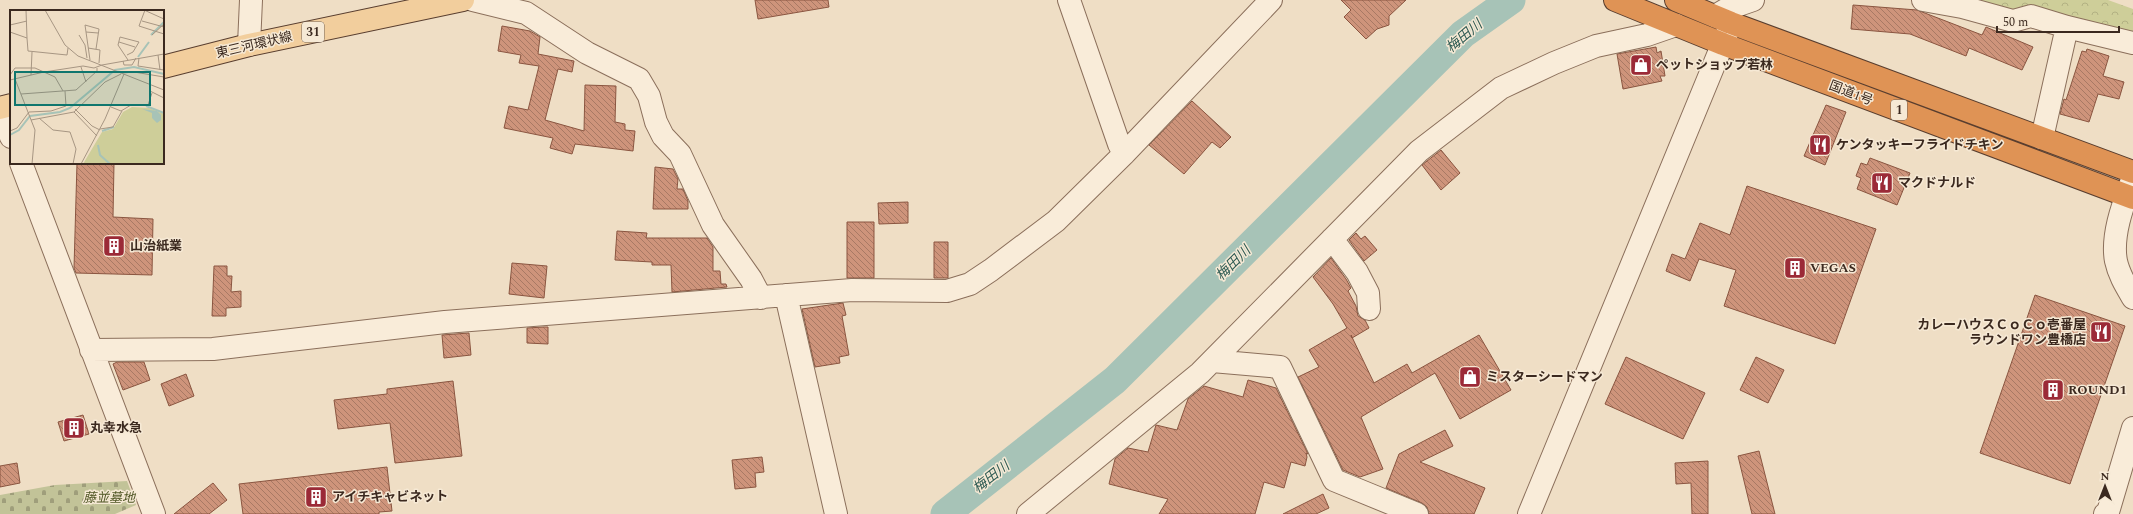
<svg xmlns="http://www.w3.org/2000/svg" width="2133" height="514" font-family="Spectral,'Noto Sans JP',serif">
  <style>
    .forest { fill: url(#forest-crowns) }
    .cemetery { fill: url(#cemetery-stones) }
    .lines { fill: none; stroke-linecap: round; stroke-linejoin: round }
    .river { stroke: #a7c3b7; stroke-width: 29 }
    .building { fill: url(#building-back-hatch); stroke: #8a5540 }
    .minor-casing { stroke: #8b6f5b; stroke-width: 24 }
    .major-casing { stroke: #593e2f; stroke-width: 24 }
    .highway-casing { stroke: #593e2f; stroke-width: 24 }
    .minor { stroke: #f9ecd9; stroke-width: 22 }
    .major { stroke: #f2ce9d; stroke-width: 22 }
    .highway { stroke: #df9355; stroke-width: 22 }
    .labels { text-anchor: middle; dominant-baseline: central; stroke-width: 3; stroke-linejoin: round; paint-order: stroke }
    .shield { fill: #f6e9d5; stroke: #736356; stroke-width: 1 }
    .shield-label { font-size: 12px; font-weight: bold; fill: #3b291f }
    .street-label { font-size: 13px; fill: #3b291f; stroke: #f6e9d5 }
    .poi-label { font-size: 13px; font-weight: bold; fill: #3b291f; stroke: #f6e9d5; text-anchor: start }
    .park-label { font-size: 13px; font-style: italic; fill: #505725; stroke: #f6e9d5 }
    .water-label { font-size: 14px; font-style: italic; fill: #2e5b53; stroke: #f6e9d5 }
    .inset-river { fill: none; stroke: #a7c3b7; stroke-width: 2 }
    .inset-road { fill: none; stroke: #a79683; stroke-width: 1 }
    .view { fill: #0f766e; fill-opacity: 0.15; stroke: #0f766e; stroke-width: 2 }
    .inset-edge { fill: none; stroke: #3b291f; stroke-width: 2 }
  </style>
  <defs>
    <pattern id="forest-crowns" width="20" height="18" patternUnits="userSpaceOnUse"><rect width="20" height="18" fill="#cece99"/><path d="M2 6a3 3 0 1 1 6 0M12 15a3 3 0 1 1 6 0" fill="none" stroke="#b2b183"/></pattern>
    <pattern id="cemetery-stones" width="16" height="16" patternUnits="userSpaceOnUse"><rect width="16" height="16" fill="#c2c398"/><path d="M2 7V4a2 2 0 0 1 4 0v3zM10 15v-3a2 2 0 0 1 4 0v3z" fill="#9f9e7b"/></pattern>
    <pattern id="building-back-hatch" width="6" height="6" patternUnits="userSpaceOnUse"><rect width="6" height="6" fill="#ce947b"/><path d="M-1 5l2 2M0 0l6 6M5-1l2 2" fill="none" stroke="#a87964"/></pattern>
  </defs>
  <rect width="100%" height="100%" fill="#efdec5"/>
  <path class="forest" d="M1971,0h137l25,9v32z"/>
  <path class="cemetery" d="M127,481l9,24 -21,9h-115v-19l55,-10z"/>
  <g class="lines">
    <path class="river" d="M945,514l170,-134 348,-346 48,-34"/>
  </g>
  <path class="building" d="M755,0h73l1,7 -71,12z
    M1341,0h65l-17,16v9l-12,4 -11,10 -22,-22 7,-7z
    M1853,5l64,5 65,25 4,-8 47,20 -11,23 -53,-22 -3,8 -56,-22 -59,-5z
    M502,26l28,5 10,6 -2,17 36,7 -2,11 -14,-3 -13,51 39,11 1,-46 31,1 -1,36 10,2v6l10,1 -2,20 -58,-7 -3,10 -22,-6 3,-10 -49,-10 5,-22 19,4 11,-44 -20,-3 2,-8 -23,-4z
    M1656,47l1,6 4,-2 4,25h-5l2,5 -39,8 -6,-35z
    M2087,49l22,7 -6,20 21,6 -5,17 -21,-5 -9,28 -29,-8 4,-15 2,1 16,-49 4,1z
    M1192,101l39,36 -11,11 -8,-6 -28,32 -35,-29z
    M1826,105l20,7 -21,53 -21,-9z
    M1441,150l19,23 -19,17 -19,-25z
    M1870,158l40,15 -13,32 -40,-16 4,-11 -5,-2 5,-13 6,2z
    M77,163h37l-1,54 40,2 -1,56 -76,-2 -2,-5z
    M655,167l18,2 5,10 -1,10h6l5,12v8h-35z
    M1747,186l129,43 -41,115 -111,-38 12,-36 -37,-11 -9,22 -24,-10 6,-17 13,5 15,-36 30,12z
    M908,202v21l-29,1 -1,-21z
    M847,222h27v56h-27z
    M617,231l30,2 -1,5h61l6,9v24h7l1,13h5l1,3 -55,5 -1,-27h-19v-3l-37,-2z
    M1356,233l5,6 4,-3 12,14 -13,11 -15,-21z
    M934,242h14v36h-14z
    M1331,258l15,21 5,9 -3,3 8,15 2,10 7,4 4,8 -17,10 -1,-3 23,48 33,-19 5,9 67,-38 32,55 -51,29 -25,-46 -74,44 22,52 -23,8 -17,-7 -45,-93 21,-10 -10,-17 38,-22 -14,-24 -20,-27z
    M512,263l35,3 -3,32 -35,-4z
    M214,266h13v10h5l-1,16 10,-1v16l-15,1v8h-14z
    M2035,295l90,31 -55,158 -90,-31z
    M843,303l3,12 -4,1 7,39 -10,2 1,6 -25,4 -13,-58z
    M544,327h4v17l-21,-1v-15z
    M469,333l2,22 -27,3 -2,-23z
    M1626,357l79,36 -22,46 -78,-35z
    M1756,357l28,13 -16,33 -28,-13z
    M117,362h27l6,18 -27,10 -10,-26z
    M186,374l8,22 -25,10 -8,-22z
    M1248,380l28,8 32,66 -2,-1 1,4 -2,9 -14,-4 -7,26 -20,-6 -9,32h-96l9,-15 -59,-15 6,-25 13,-11 20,4 8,-27 21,5 11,-31 16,-13 39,11z
    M453,381l9,75 -67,7 -5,-40 -52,6 -4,-29 53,-6v-5z
    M83,415l6,19 -25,7 -6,-19z
    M1445,430l8,16 -33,16 65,26 -11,26h-45l-2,-7 -5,-4 -36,-15 13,-34z
    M1759,451l16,63h-23l-14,-58z
    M762,457l2,15 -9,1 1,14 -21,2 -3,-29z
    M1708,461v53h-16l-1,-31 -15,1 -1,-21z
    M17,463l3,20 -20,4v-21z
    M387,467l5,44 -13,1v2h-136l-4,-30z
    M213,483l14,17 -18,14h-35z
    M1323,494l6,14 -13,6h-33z"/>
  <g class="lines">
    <g class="minor-casing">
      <path id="minor" d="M473,0l53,13 61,40 52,26 10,17 7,26 7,14 17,18 33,71 38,54 10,19
        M1069,0l50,144 5,10
        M1923,0l39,7 51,14 18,-5 36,11 66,16
        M1715,16l12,-7 26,-9
        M249,45l2,-45
        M0,108l11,29
        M2042,138l25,-111
        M21,163l133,351
        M2133,177c-9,25 -22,58 -17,84 3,14 10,25 17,37
        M1332,239l25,33 11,21 1,16
        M786,295l50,219
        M91,350l122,-1 232,-27 407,-32 95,1 23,-7 21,-14 65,-49 68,-67 147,-154
        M1212,361l68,6 54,113 83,34
        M1028,514l172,-141 219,-222 82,-63 53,-25 42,-17 51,-11 29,-10
        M1529,514l201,-488
        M2105,514l3,-2 25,-84"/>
    </g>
    <g class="major-casing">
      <path id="major" d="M163,67l86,-22 214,-45
        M0,108l11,-3"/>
    </g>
    <g class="highway-casing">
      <path id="highway" d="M1615,0l108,44 410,154
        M1676,0l55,23 402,149"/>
    </g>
    <use href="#minor" class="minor"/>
    <use href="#major" class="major"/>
    <use href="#highway" class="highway"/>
  </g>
  <defs>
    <g id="shop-square" transform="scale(1.15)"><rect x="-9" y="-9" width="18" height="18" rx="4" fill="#9b2a37" stroke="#f6e9d5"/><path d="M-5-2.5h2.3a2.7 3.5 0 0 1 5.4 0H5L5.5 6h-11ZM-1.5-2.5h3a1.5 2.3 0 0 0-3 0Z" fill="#fff"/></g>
    <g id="restaurant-square" transform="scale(1.15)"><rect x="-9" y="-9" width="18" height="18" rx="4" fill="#9b2a37" stroke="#f6e9d5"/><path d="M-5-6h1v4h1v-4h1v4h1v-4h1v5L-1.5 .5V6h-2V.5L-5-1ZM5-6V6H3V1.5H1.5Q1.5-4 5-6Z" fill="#fff"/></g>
    <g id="building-square" transform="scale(1.15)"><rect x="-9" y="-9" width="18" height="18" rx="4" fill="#9b2a37" stroke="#f6e9d5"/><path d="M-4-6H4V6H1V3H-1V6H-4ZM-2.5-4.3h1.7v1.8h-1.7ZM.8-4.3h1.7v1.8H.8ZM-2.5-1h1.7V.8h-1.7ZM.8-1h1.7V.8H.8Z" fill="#fff"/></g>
  </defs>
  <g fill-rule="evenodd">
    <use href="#shop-square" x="1641" y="65"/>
    <use href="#restaurant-square" x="1820" y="145"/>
    <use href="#restaurant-square" x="1882" y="183"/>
    <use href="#building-square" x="114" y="246"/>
    <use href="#building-square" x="1795" y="268"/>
    <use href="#restaurant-square" x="2101" y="332"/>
    <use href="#shop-square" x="1470" y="377"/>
    <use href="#building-square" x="2053" y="390"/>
    <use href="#building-square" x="74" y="428"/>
    <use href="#building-square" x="316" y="497"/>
  </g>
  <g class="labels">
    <g class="shield">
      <rect x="302" y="22" width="22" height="20" rx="3"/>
      <rect x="1891" y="100" width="16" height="20" rx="3"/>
    </g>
    <g class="shield-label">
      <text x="313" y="32">31</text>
      <text x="1899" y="110">1</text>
    </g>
    <g class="street-label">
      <text transform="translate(254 45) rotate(-13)">東三河環状線</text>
      <text transform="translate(1851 93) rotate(21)">国道1号</text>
    </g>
    <g class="poi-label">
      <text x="1656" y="65">ペットショップ若林</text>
      <text x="1836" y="145">ケンタッキーフライドチキン</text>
      <text x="1898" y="183">マクドナルド</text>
      <text x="130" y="246">山治紙業</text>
      <text x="1810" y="268">VEGAS</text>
      <text x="2086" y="325" text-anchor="end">カレーハウスＣｏＣｏ壱番屋<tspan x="2086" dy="15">ラウンドワン豊橋店</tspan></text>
      <text x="1486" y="377">ミスターシードマン</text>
      <text x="2068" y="390">ROUND1</text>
      <text x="90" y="428">丸幸水急</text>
      <text x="332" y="497">アイチキャビネット</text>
    </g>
    <g class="park-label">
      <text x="109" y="498">藤並墓地</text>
    </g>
    <g class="water-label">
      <text transform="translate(1464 36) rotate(-40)">梅田川</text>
      <text transform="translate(1233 263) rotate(-45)">梅田川</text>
      <text transform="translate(991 477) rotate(-38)">梅田川</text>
    </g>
  </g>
  <g transform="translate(10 10)">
    <rect width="154" height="154" fill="#efdec5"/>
    <path d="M122,97l17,1 15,6v50h-81l19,-32 11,-3 10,-17z" fill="#cece99"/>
    <path d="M132,99l15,2 4,4v5l-4,3 -5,-5v-5z" fill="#a7c3b7"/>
    <path class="inset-river" d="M141,25l13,-13M128,47l11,-15M136,96l18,7M92,121l12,-4M0,125l9,-5 11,-14 30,-4 10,-4 45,-38 19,-3 30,7M88,135l2,10 10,9"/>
    <path class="inset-road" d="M16,0l1,28M35,0l20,35 13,11 86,34M134,0l20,9M135,0l-6,16 25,8M132,11l22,6M0,15l17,-4M0,22l17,6 1,13 39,4 1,-7M76,22l12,1M69,25l6,10 2,13M142,25l12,-11M109,32l16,5M78,38l12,2 -1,13M117,45l6,-3 6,-10 -19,-5 -2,8 10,15M148,45l2,15M129,48l-1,8 26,4M80,50l-5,-35 14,4 -3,20M113,51l1,4h8l4,-7M92,55l62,-11M71,57l5,15M113,63l11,-1 30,5M0,65l5,-7h20l20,9 8,14M21,65l1,-23M5,69l20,51 -3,34M0,70l34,-8 39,-6 11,2 8,-3M140,73v8l14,7M11,84l55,-4 21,-19v-3M101,97l10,4 10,-6h17l4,-12M65,99l17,17 8,4M64,102l23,24M29,108l14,12 17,2 6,17 -3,15M21,110l43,-8 31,-30 16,-8M90,119l13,-2 9,-16M0,121l7,-3 12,-16 22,-1 15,-5 -1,-15M71,154l24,-45 19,-45"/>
    <path class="view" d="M5,62h135v33h-135z"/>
    <rect width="154" height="154" class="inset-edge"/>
  </g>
  <g transform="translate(2105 486)" stroke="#f6e9d5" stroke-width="3" paint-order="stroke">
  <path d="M0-3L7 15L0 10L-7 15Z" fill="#3b291f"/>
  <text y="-6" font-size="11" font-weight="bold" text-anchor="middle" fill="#3b291f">N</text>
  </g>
  <path d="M1997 26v6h122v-6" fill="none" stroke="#3b291f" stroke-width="2"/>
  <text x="2003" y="26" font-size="12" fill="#3b291f" stroke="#f6e9d5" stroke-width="3" paint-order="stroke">50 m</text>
</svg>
